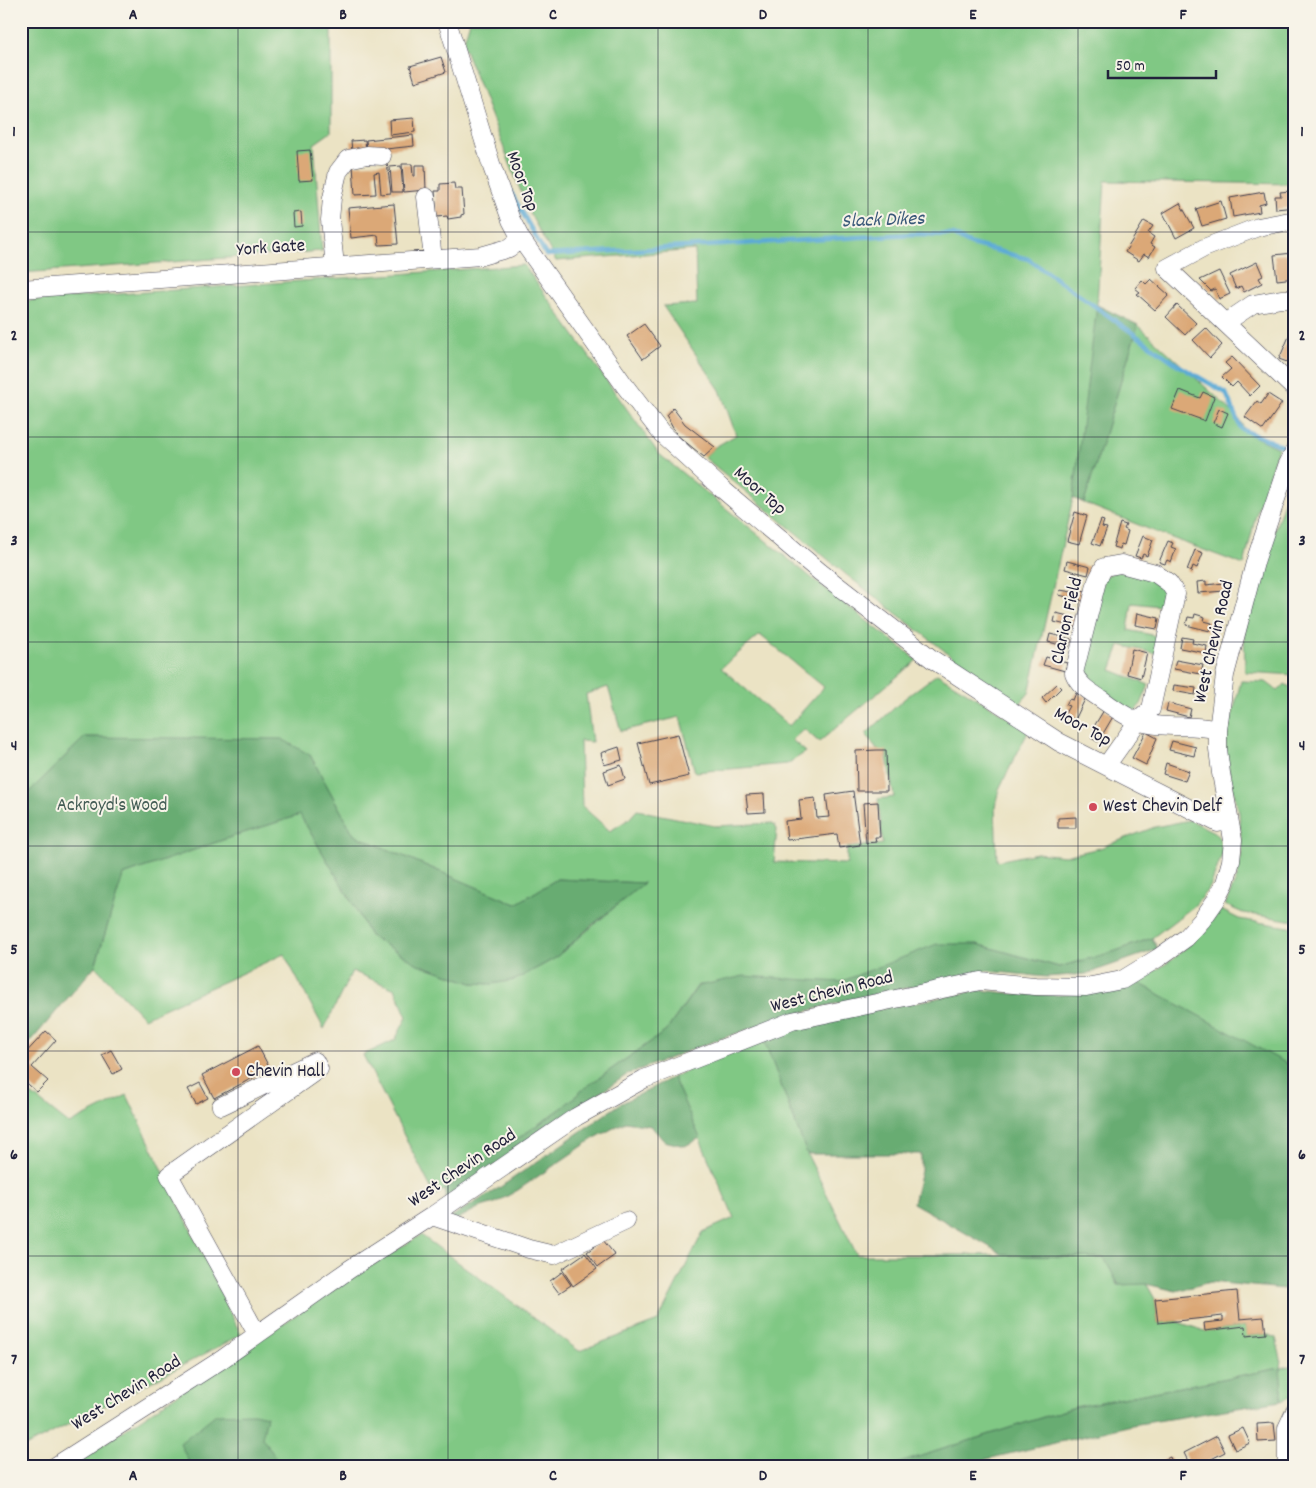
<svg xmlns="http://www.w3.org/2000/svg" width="1316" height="1488" font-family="Dekko,sans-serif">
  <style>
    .green { fill: #80c884; stroke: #517560; fill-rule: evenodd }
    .forest { fill: #68ac72; stroke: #456756 }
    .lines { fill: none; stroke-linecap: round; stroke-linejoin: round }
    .stream { stroke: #5caad6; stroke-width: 4.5 }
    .building { fill: #dba877 }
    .minor-casing { stroke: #403f50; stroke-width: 19 }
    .minor { stroke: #fff; stroke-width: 18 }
    .grid { fill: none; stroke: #22223b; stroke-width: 1; stroke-opacity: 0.55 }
    .poi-dot { fill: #d1495b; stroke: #f7f3e8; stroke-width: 2 }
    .labels { text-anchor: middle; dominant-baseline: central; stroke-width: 4; stroke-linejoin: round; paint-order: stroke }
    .street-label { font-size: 19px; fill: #22223b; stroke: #f7f3e8 }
    .park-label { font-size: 19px; fill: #435c55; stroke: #f7f3e8 }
    .poi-label { font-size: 19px; fill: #22223b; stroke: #f7f3e8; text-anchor: start }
    .water-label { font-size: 20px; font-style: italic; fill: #395879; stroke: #f7f3e8 }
    .neatline { fill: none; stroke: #22223b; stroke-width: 2 }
    .grid-label { font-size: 16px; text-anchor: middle; font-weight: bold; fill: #22223b }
  </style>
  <rect width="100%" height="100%" fill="#f7f3e8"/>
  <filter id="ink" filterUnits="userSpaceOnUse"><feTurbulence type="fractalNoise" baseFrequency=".02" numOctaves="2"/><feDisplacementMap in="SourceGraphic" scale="10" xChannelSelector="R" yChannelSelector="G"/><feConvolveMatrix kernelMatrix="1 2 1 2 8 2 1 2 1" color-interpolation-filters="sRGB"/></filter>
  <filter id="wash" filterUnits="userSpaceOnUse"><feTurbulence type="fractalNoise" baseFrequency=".0096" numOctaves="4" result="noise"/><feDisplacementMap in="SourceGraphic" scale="20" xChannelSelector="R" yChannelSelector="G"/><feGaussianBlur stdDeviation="1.12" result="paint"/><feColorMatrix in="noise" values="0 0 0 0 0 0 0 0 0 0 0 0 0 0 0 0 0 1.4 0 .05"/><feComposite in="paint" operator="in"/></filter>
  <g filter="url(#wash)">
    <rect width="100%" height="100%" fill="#ebe3c4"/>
    <path class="green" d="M21,21h310v111l-17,12 8,107 -301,22z
      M470,21h404l421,4v159l-190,-3 -12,183 -20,134 -44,195 -12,14 -169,-131 -144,-119 11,-10 21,-12 -16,-45 -57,-84 34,-2 -2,-54 -139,11 -27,-49 -66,-168z
      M524,265l135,189 154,125 104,81 -98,82 -15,-13 -12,11 14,12 -19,12 -92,8 -15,-55 -59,14 -13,-44 -22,7 6,48 -12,-1 2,65 28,25 19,-12 8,-9 78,16 58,-3 4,6 -3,33 73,2v-16l36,-4 -5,-45 16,-2 -8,-46 -9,-1 -11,-16 38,-35 33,-25 92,56 -30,59 -4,18 2,54 40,-8 28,3 35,-8 55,-21 35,-7 24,12 5,6 4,14 -13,35 -16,19 -42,32 -39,14 -54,15 -82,-23 -91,21 -46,17 -25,-1 -117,4 -32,46 -80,56 -24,21 -127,88 -72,-141 32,-15 12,-23 -12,-28 -43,-18 -28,58 -40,-75 -140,64 -49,-52 28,-91 111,-39 66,-21 55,92 15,29 48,28 54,19 19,1 24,-4 39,-21 89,-76 -86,-4 -41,25 -162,-69 -44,-80 -121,-16 -104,-2 -64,63v-499zM760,635l64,52 -35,39 -68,-58z
      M1138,325l99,91 10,17 31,15 -22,67 -12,50 -83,-31 -77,-31z
      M1295,470v205l-50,-3 -1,-43 16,-56z
      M1116,571l33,6 14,11 6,19 -37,-4 -4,27 34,7 -4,17 -38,-9 -9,25 38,15 -8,19 -9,10 -41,-28 -11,-17 24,-92z
      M1241,681l25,1 12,9 7,-7 10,6v231l-52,-8 -18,-8 12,-27 5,-26 -3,-40 -10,-39 -4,-29z
      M1221,910l18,9 56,9v141l-158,-87 35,-22 21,-19z
      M763,1037l44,117 50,101h147l101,3 13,27 28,-2 9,16 3,24 17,-2 30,10 40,-5 2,10 19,-2 10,4 5,21 -1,9 15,-3v35l-6,-3 -8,4 1,-9 -2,-24 -205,39 -188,60h-818l282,-189 70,-43 158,116 79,-30 45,-89 31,-14 -61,-141z
      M21,1086l48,38 58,-29 114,240 -220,114z"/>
    <path class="forest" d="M1097,305l41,20 -54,178 -11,-5z
      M85,737l197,2 28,16 44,80 162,69 41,-25 87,4 -53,43 -37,33 -39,21 -24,4 -19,-1 -54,-19 -48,-28 -15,-29 -55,-92 -66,21 -111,39 -28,91 -74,87v-253z
      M1152,938l6,11 -72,25 -40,3 -58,-6 -134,28 -66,17 -71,24 -89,34 -182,125 -2,-9 118,-82 24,-21 80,-56 32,-45 46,-10 96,6 97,-38h40l82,23 54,-15z
      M1137,982l158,86v222l-85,-8 -34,9 -30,-7 -27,1 -15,-27 -100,-3 -91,-52 8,-32v-17h-114l-44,-117 35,-13 182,-34 37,4 41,1 43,-4z
      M673,1077l27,61 -15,8 -21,-5 -13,-15 -26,-4 -32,17 -75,51 -23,13 -17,5 -22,12 -5,-3 48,-29 121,-84z
      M1280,1368l2,24 -1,9 -149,24 -145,34 -23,8h-77l188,-60z
      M254,1413l13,3 -5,22 15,21 -10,8h-76l-11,-24 36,-29z"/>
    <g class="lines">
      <path class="stream" d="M509,189l37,66 367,-21 40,1 18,9 57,15 150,106 48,28 15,36 41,17"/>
    </g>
    <g id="blocks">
      <path class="building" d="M441,57l5,15 -31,10 -5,-16z
        M414,118l1,14 -25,3 -1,-15z
        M413,135l1,11 -47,5 -1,-11z
        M365,140l1,10 -14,1 -1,-10z
        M310,150l3,30 -14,1 -2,-30z
        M387,163l4,30 -10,1 -2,-22 -5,1 2,21 -21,1 -2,-30z
        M402,164h10l1,12h2v-11h10l1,25 -22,2z
        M401,166l2,26h-11l-2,-25z
        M454,183l1,6h7l2,25 -3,1v2l-13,2 -1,-3 -10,1 -2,-26h5v-7z
        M1290,191l1,3h4v13l-19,2 -1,-13h6l-1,-4z
        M1264,192l2,11 -7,2 1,7 -27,5 -3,-19z
        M1221,201l5,18 -24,7 -6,-17z
        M1180,203l14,25 -18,10 -13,-25z
        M394,204l4,40 -19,1 -1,-10 -27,3 -3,-30z
        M301,212l1,14 -8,1 -1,-14z
        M1144,221l9,5 -5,7 6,4 -4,7 5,3 -6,10 -5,-3 -5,7 -14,-9z
        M1293,253l2,25 -18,2 -3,-25z
        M1257,262l6,14 -4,2 3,5 -18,9 -3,-6 -5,3 -6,-14z
        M1219,271l11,23 -11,5 -4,-10 -4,2 -11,-11z
        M1151,279l18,16 -14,15 -18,-16 3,-2 -5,-4 7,-8 4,4z
        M1177,305l19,18 -11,12 -19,-18z
        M1295,323v42l-16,-6z
        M644,324l16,22 -17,13 -16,-23z
        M1206,328l16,17 -12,13 -17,-18z
        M1232,357l28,29 -10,10 -13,-14 -5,5 -10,-10 9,-8 -6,-6z
        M1180,390l20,8 3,-6 11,5 -9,24 -33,-12z
        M1268,394l14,9 -19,27 -18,-13 12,-16 4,3z
        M673,408l12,16 30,23 -11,10 -27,-22 -11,-19z
        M1219,409l9,4 -6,14 -9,-4z
        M1075,512l12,4 -8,28 -12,-3z
        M1101,520l3,1 -2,6 5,1 -7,18 -8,-3z
        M1120,523l6,2 -2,4 4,2 -4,14 -3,-1 -1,5 -7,-2z
        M1143,536l10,4 -6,16 -4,-2 -2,4 -6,-2z
        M1168,541l5,2 -2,4 5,2 -5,13 -4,-2 -2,4 -6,-2z
        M1195,550l8,3 -6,15 -4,-2 -2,6 -4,-2z
        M1067,561l23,6 -2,8 -23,-6z
        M1206,581v4l18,-2 1,8 -27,2 -1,-11z
        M1074,588l12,3 -3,10 -24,-6 1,-5 12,2z
        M1056,613l25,6 -2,9 -25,-6z
        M1137,613l22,5 -2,11 -22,-4z
        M1195,614l10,3 -1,4 8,2 -2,8 -24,-6 2,-8 6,1z
        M1050,634l21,5 -2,8 -21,-5z
        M1182,637l11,2 -1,4 15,3 -1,7 -26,-5z
        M1132,649l15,4 -6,25 -14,-4z
        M1046,657l21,6 -2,8 -22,-6z
        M1176,660l27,5 -2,9 -27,-5z
        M1057,684l4,4 -15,15 -4,-5z
        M1174,685l22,3 -1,7 -22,-4z
        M1076,693l10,4 -11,23 -11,-5 5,-9 -3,-1 3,-6 4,1z
        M1168,703l23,6 -2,8 -23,-6z
        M1104,710l10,5 -16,27 -7,-4 5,-8 -3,-2z
        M1146,732l11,6 -11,27 -14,-7z
        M678,734l11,42 -40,9 -11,-42z
        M1172,741l24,6 -2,9 -25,-6z
        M619,747l3,13 -18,5 -3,-12z
        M877,750h9l1,41h-30l-1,-40z
        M1166,763l23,8 -4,10 -22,-7z
        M621,765l4,14 -17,6 -4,-14z
        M853,791l7,54 -21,3 -2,-14 -50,6 -2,-19 16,-2 -2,-19 16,-2 2,20 12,-1 -3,-22z
        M764,794l1,18 -17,1 -2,-18z
        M878,802l2,35h-5l1,5 -10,1 -3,-40z
        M1076,817v11h-18v-10z
        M46,1031l10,9 -24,27 16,14 -11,11 -16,-14v-20z
        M258,1046l12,23 -56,29 -12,-23z
        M111,1050l11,19 -9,5 -11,-19z
        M200,1083l8,15 -12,6 -8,-15z
        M603,1240l12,15 -17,12 -11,-15z
        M585,1253l12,16 -24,17 -11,-17z
        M562,1272l9,13 -12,8 -9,-12z
        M1237,1291l3,28 24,-2 2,17 -20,2 -1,-10 -40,5 -1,-8 19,-2v-5l-65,7 -3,-24z
        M1274,1423l2,18 -18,1 -1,-18z
        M1243,1428l7,15 -15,7 -7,-15z
        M1217,1436l8,16 -29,15h-5l-7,-14z
        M1170,1457l4,10h-26l5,-2z"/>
    </g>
  </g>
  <g filter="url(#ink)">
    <use href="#blocks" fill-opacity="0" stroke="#403f50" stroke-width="1"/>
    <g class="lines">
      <g class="minor-casing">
        <path id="minor" d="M447,21l45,146 19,53 10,19 104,147 36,47 60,55 99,84 112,87 127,83 159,81 11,-2
          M426,197l7,62
          M1295,220l-37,7 -54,21 -37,20 128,121
          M335,265l-5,-45 2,-22 6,-26 10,-13 19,-4 15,1
          M21,289l460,-33 28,-8 12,-9
          M1225,323l28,-19 28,-5h14
          M1106,766l32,-45 13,-12 25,-115 -7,-11 -14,-10 -34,-9 -17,3 -7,14 -23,92c5,13 17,19 27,26 12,8 24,18 37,22 26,9 54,2 80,9
          M221,1106l94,-45 4,8 -150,106 88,159
          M432,1216l97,33 25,6 72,-34
          M1287,1465v-37l8,-17
          M54,1467l167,-107 129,-91 82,-53 144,-99 68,-38 148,-58 188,-40 55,5 51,1 36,-7 36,-22 28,-20 16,-18 14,-20 9,-17 6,-22 2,-21 -12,-67 -3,-24v-19l7,-55 31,-116 31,-93 8,-16"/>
      </g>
      <use href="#minor" class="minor"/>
    </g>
  </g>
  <path class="grid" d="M238,21v1446M448,21v1446M658,21v1446M868,21v1446M1078,21v1446M21,232h1274M21,437h1274M21,642h1274M21,846h1274M21,1051h1274M21,1256h1274"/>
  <g class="poi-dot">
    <circle cx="1093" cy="807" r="5"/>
    <circle cx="236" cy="1072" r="5"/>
  </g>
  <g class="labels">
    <g class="street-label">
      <text transform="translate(521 182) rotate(70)">Moor Top</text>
      <text transform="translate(271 249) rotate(-4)">York Gate</text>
      <text transform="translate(759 492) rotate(41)">Moor Top</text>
      <text transform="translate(1068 621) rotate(-77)">Clarion Field</text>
      <text transform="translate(1215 642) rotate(-77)">West Chevin Road</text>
      <text transform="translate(1082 728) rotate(29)">Moor Top</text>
      <text transform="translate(832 993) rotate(-14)">West Chevin Road</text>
      <text transform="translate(463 1169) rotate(-34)">West Chevin Road</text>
      <text transform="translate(127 1394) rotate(-32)">West Chevin Road</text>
    </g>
    <g class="park-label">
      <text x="112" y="806">Ackroyd's Wood</text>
    </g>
    <g class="poi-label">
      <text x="1103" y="807">West Chevin Delf</text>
      <text x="246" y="1072">Chevin Hall</text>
    </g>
    <g class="water-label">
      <text transform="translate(883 221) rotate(-2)">Slack Dikes</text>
    </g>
  </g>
  <rect width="1316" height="1488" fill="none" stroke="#f7f3e8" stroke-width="55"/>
  <path d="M1108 70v8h108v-8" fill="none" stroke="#22223b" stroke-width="2.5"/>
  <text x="1116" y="70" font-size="15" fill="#22223b" stroke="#f7f3e8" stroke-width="4" paint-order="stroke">50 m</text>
  <rect x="28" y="28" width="1260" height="1432" class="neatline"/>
  <g class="grid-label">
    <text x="133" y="19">A</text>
    <text x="343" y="19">B</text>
    <text x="553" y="19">C</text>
    <text x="763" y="19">D</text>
    <text x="973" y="19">E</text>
    <text x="1183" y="19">F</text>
    <text x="14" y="136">1</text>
    <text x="1302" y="136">1</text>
    <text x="14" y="340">2</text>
    <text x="1302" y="340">2</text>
    <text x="14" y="545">3</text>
    <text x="1302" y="545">3</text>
    <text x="14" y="750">4</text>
    <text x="1302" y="750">4</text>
    <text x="14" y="954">5</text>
    <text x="1302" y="954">5</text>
    <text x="14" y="1159">6</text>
    <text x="1302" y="1159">6</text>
    <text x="14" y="1364">7</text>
    <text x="1302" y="1364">7</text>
    <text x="133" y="1480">A</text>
    <text x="343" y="1480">B</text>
    <text x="553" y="1480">C</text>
    <text x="763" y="1480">D</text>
    <text x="973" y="1480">E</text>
    <text x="1183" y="1480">F</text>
  </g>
</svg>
